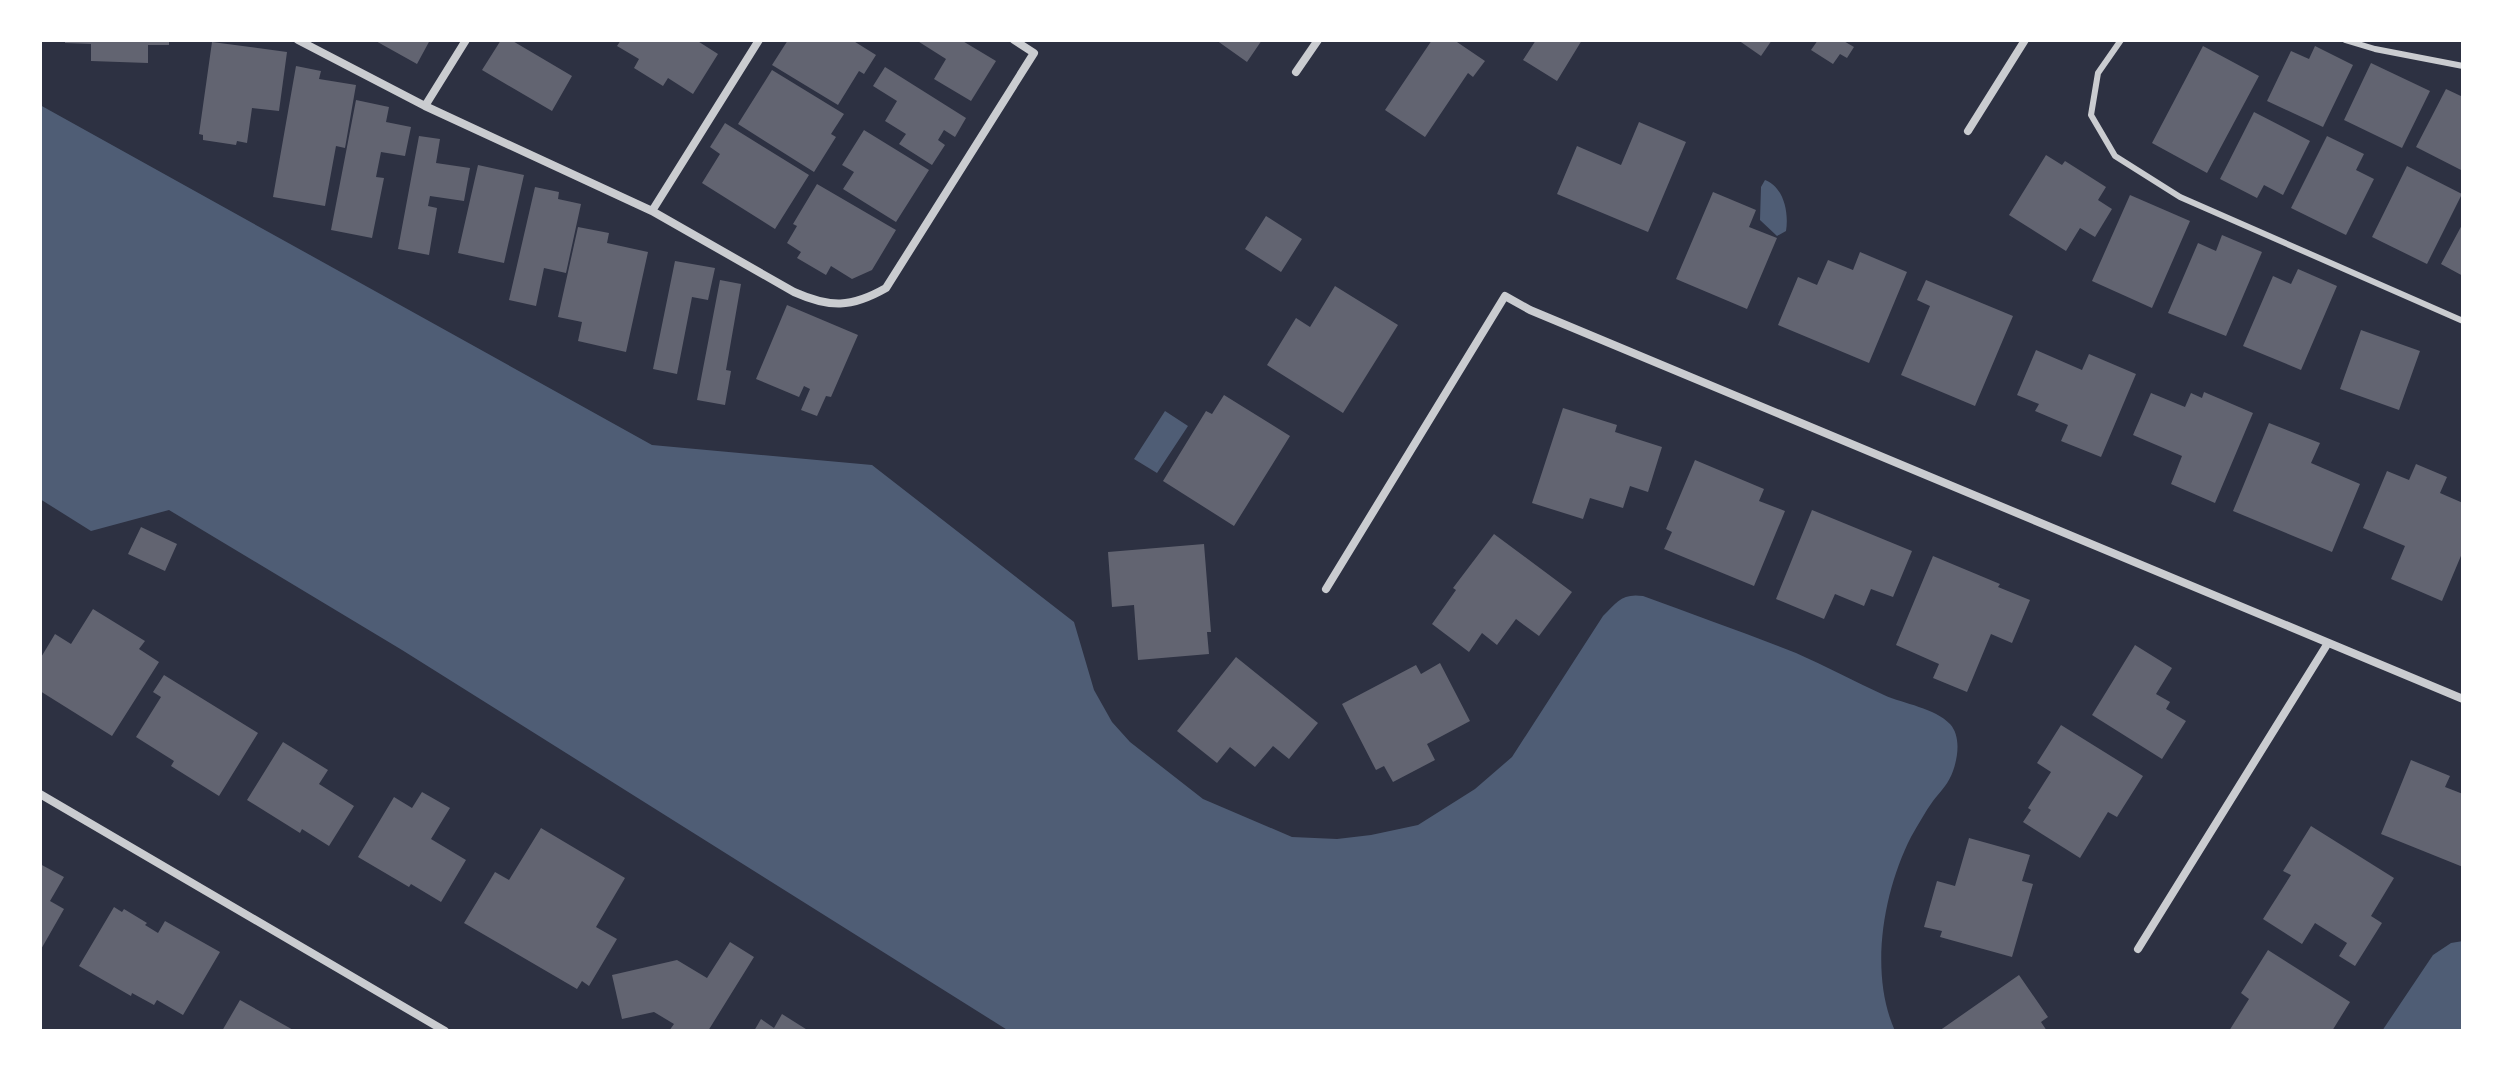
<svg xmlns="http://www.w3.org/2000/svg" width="2503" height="1071" font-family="Rubik,sans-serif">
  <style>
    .water { fill: #4f5d75 }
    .building { fill: #626471 }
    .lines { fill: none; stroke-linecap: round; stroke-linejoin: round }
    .service { stroke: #caccd0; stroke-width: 6 }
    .minor { stroke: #caccd0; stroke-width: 8 }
  </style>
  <rect width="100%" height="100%" fill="#2d3142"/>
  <path class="water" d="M40,105l612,340 220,20 202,157 20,68 18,32 18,20 73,57 89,38 45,2 34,-4 47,-10 57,-36 37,-32 91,-141c14,-14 19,-23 40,-20 51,19 103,37 153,57 30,13 59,29 88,42 20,9 51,13 66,29 11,12 8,33 3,47 -4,12 -12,20 -20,30 -8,11 -15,24 -22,36 -28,55 -42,136 -16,194h-886l-607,-381 -233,-140 -78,21 -51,-32z
    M1765,180c19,7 24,33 21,51l-9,5 -17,-16 1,-33z
    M1165,411l23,15 -31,47 -23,-14z
    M2463,941v90h-81l51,-76 18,-12z"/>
  <path class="building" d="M65,40h104v5h-21v18l-57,-2v-17l-26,-1z
    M374,40h56l-13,24z
    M501,40h10l61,36 -20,35 -70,-41z
    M621,40h75l22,14 -25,40 -25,-16 -5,8 -29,-18 5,-9 -22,-13z
    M788,40h64l24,15 -12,19 -5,-3 -21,34 -66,-40z
    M916,40h45l35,21 -25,40 -37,-22 12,-20z
    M1216,40h46l-15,22z
    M1432,40h22l31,21 -12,16 -5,-4 -43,64 -40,-27z
    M1536,40h46l-25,41 -34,-21z
    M1738,40h34l-11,16z
    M1818,40h24l12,7 -7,11 -7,-4 -7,10 -22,-14z
    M212,42l75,10 -8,59 -27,-3 -5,35 -10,-2 -1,4 -33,-5v-5l-4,-1z
    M2203,46l56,30 -52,97 -55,-30z
    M2315,46l38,19 -30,62 -56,-26 24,-50 18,8z
    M2371,63l59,28 -28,57 -58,-28z
    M296,66l25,5 -2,8 37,6 -11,63 -9,-2 -11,60 -52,-9z
    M885,67l81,51 -11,19 -11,-7 -6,10 7,5 -13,20 -33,-21 7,-10 -21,-13 12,-20 -24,-15z
    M772,70l72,44 -13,20 5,3 -22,35 -76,-48z
    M2446,89l17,8v74l-47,-24z
    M356,100l33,7 -3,15 25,5 -6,29 -24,-4 -5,25 8,1 -12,60 -41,-8z
    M2254,112l56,29 -27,54 -19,-10 -7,13 -37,-19z
    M1639,122l47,20 -38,90 -91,-38 20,-48 44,19z
    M725,123l84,52 -34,54 -73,-46 18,-29 -10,-7z
    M864,130l65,40 -33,52 -53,-33 11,-17 -12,-7z
    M419,136l21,3 -4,24 34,5 -6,33 -34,-5 -2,10 9,2 -8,47 -31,-6z
    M2327,136l37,18 -8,16 18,9 -28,56 -55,-27z
    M2046,155l16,10 3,-4 41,26 -8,13 14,9 -17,28 -15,-9 -14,23 -57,-36z
    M478,165l46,10 -20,88 -46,-10z
    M2407,166l55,28 -35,70 -55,-27z
    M817,184l79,46 -24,40 -20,9 -21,-13 -5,9 -29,-17 4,-6 -14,-9 10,-17 -4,-2z
    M535,187l24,5 -1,7 23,5 -15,69 -22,-5 -8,38 -27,-6z
    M1713,192l43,18 -7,17 28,11 -30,71 -71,-30z
    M2130,195l60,26 -38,87 -60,-27z
    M1266,216l36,23 -21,33 -36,-23z
    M2463,223v53l-22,-12z
    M578,227l31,6 -2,10 41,9 -22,100 -48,-11 4,-19 -24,-5z
    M2222,235l40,17 -36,84 -58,-23 30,-70 18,8z
    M1860,252l47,20 -38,91 -91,-38 20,-48 19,8 11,-25 25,10z
    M675,261l40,7 -7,32 -16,-3 -15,77 -24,-5z
    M2298,269l39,17 -36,84 -58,-24 30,-70 18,8z
    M720,280l21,4 -15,86 5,1 -6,34 -28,-5z
    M1926,280l87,36 -38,90 -74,-31 29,-69 -13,-6z
    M1335,286l63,39 -55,88 -76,-48 29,-47 14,9z
    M787,305l71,30 -27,62 -5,-1 -9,20 -16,-6 9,-21 -6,-3 -5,11 -43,-18z
    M2361,330l59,21 -21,59 -59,-21z
    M2036,350l46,20 7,-16 47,20 -35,83 -40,-16 7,-16 -33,-14 4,-7 -22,-9z
    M2204,392l49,21 -38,90 -44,-19 11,-28 -49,-21 18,-42 34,14 6,-14 11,5z
    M1224,395l66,41 -56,90 -71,-45 43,-70 6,3z
    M1563,408l54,17 -2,7 47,15 -14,45 -18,-6 -7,22 -33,-10 -7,21 -51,-16z
    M2269,423l51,20 -9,20 49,21 -28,68 -99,-41z
    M1695,460l69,29 -5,12 26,10 -31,75 -90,-37 8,-17 -6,-3z
    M2416,464l31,13 -7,16 23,10v48l-21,50 -51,-22 14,-33 -42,-18 24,-57 22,9z
    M1812,510l100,41 -19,46 -22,-8 -7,17 -29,-12 -11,25 -48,-20z
    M141,527l36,17 -12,27 -37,-17z
    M1494,534l78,58 -33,44 -23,-17 -19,26 -15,-12 -13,19 -37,-28 24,-34 -3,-2z
    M1204,544l7,88h-4l2,22 -71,6 -4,-55 -22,2 -4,-55z
    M1933,556l67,28 -2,3 32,13 -18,43 -21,-9 -24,58 -34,-14 6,-14 -43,-19z
    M93,609l52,32 -6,8 20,13 -47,74 -72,-45v-32l15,-25 16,10z
    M2135,645l37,23 -16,26 14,8 -4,7 20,12 -24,38 -70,-44z
    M1236,657l82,66 -29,36 -16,-13 -18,21 -25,-20 -13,16 -40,-32z
    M1440,663l30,58 -43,23 8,16 -42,22 -9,-16 -8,4 -34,-66 74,-39 5,9z
    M164,675l94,58 -39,63 -48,-30 3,-5 -38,-24 25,-40 -8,-5z
    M2061,725l82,51 -26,41 -9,-5 -28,46 -57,-36 8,-12 -3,-2 23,-36 -14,-9z
    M283,742l45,28 -9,14 35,22 -25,40 -27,-17 -2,4 -53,-33z
    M2411,760l39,16 -5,11 18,7v73l-82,-33z
    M422,792l28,16 -19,31 35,21 -25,42 -30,-18 -2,3 -51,-30 36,-60 18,11z
    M2311,826l83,52 -23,38 11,7 -27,43 -16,-10 8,-13 -32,-20 -13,21 -39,-25 28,-44 -8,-4z
    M541,828l84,50 -29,49 21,12 -28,47 -7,-5 -5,8 -113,-66 31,-51 14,8z
    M1969,838l61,17 -8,26 11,3 -21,73 -72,-20 2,-6 -18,-4 13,-46 18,5z
    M40,864l24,13 -14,24 14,8 -24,42z
    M114,907l8,5 2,-3 23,14 -2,2 13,8 7,-12 55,31 -37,63 -26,-15 -3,5 -22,-12 -1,3 -52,-30z
    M730,942l24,15 -46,74h-39l5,-7 -20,-12 -32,7 -10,-44 65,-15 30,18z
    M2268,950l82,52 -18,29h-103l20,-32 -8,-6z
    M2019,975l29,42 -7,5 6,9h-108z
    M240,1000l55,31h-73z
    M782,1014l27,17h-55l7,-12 13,9z"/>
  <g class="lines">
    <path class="service" d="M2121,40l-23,33 -7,42 24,41 65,41 283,124
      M2345,40l30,9 88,17"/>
    <path class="minor" d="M298,40l127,66 227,105 142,81c36,16 57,16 92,-4l148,-235 -20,-13
      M1296,72l22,-32
      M425,106l41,-66
      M1968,131l57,-91
      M652,211l107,-171
      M1326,589l179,-293 25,14 933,389
      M40,794l405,237
      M2138,949l190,-306"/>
  </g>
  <rect width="2503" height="1071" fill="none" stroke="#ffffff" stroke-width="84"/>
</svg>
